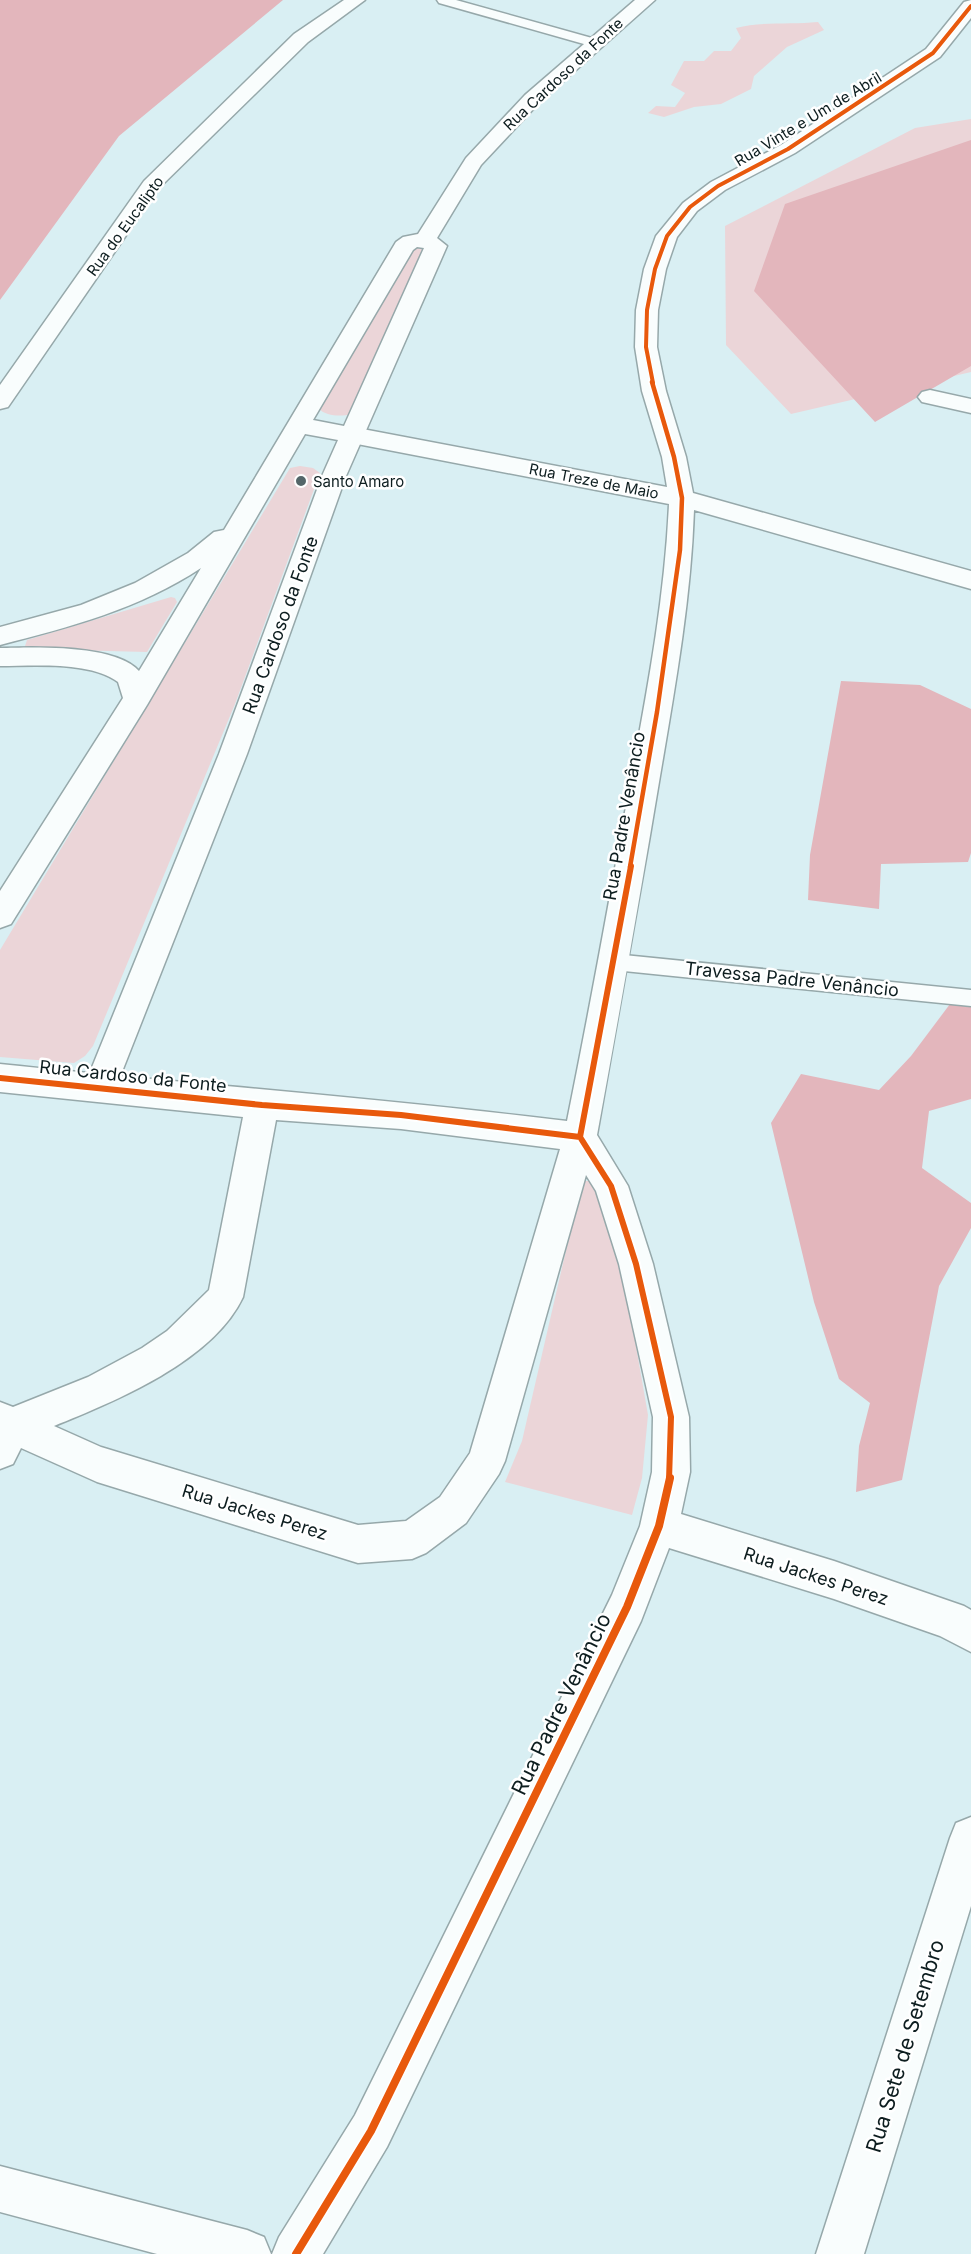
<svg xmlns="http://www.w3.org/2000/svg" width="971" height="2254" font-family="Inter,sans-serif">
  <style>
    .green { fill: #ebd5d8 }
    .forest { fill: #e3b6bc }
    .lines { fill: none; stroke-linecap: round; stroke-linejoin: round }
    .lane-casing { stroke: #96a8aa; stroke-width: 3 }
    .street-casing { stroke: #96a8aa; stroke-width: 3 }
    .secondary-casing { stroke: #96a8aa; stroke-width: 3 }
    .lane { fill: #f9fdfd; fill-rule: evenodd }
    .street { fill: #f9fdfd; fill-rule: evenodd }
    .secondary { fill: #f9fdfd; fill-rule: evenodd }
    .cycleway-far3-casing { stroke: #fff; stroke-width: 6 }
    .cycleway-far2-casing { stroke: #fff; stroke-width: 8 }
    .cycleway-far1-casing { stroke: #fff; stroke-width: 10 }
    .cycleway-casing { stroke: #fff; stroke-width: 11 }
    .cycleway-far3 { stroke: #e8590c; stroke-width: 4 }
    .cycleway-far2 { stroke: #e8590c; stroke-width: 4.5 }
    .cycleway-far1 { stroke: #e8590c; stroke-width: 6 }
    .cycleway { stroke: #e8590c; stroke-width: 8 }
    .poi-dot { fill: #546669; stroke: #fff; stroke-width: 2 }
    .labels { text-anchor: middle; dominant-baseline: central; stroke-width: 5; stroke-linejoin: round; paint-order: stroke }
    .far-street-label { font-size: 15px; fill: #0d1d1f; stroke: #fff }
    .far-poi-label { font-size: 15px; fill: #0d1d1f; stroke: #fff; text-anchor: start }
    .street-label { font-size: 18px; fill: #0d1d1f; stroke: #fff }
    .near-street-label { font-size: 21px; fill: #0d1d1f; stroke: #fff }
  </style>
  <rect width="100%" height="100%" fill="#d9eff3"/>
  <path class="green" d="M818,22l6,8 -37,17 -33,29 -3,13 -30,15 -27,3 -30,10 -16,-4 8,-7 19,1 10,-14 -14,-8 13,-24h20l10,-10h17l10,-13 -5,-10c27,-7 55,-3 82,-6z
    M971,119v253l-180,42 -65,-69 -1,-119 190,-98z
    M416,247l12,5 -77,162c-10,3 -25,2 -32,-5l87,-156z
    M300,466l13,2 7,5 -85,231 -142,342 -8,10 -11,7 -74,-6v-107l290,-482z
    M171,597l4,1 2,4 -30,50 -119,-3 -3,-3 2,-6z
    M582,1181h9l11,14 22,83 24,137 -6,63 -10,37 -127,-33 17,-41z"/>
  <path class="forest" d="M0,0h283l-164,136 -119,164z
    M971,140v226l-96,56 -121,-131 31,-87z
    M841,681l79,4 51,24v144l-3,9 -87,2 -2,45 -71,-9 2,-45z
    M956,996l15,3v100l-42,12 -7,57 49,35v25l-32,58 -37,194 -46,12 3,-46 11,-43 -31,-24 -25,-77 -43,-179 30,-49 78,16 32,-34z"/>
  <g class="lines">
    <g class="lane-casing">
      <path id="lane" d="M437,0h19l143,40 2,3 -6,4 -4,-1 -152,-43z
        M614,954l357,36v16l-357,-36 -7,-2 -3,-6 3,-6z"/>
    </g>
    <g class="street-casing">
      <path id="street" d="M344,0h21l-57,42 -150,147 -150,218 -8,2v-24l144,-204 150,-147z
        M971,0v18l-31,39 -145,96 -70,37 -28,21 -20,26 -11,32 -8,41 -1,37 9,44 20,66 7,36 278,78v18l-277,-79c-3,89 -19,178 -34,266 -20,120 -41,240 -63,359l31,51 25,78 36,153 1,55 -9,42 153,47 130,45 7,4v42l-31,-16 -106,-37 -165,-51 -28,73 -254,526 -64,107h-51l7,-17 76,-122 257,-520 28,-69 12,-54 1,-55 -34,-153 -23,-73 -10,-16 -81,286 -6,13 -33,49 -40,30 -14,6 -54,4 -261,-81 -76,-34 -8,16 -13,5v-67l13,5 75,-30 54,-29 25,-17 42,-41 34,-173 -243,-25v-28c189,20 378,34 567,57 23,-114 44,-229 64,-343 17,-91 34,-183 38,-274l-317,-61 -9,-3 -3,-5 3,-5 9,-3 315,60 -5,-30 -20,-66 -7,-44 1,-37 8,-41 12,-33 27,-33 28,-21 70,-37 145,-96 38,-47zM276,1120l125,9 159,20 -90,304 -30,44 -34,24 -48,4 -257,-78 -47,-21c62,-25 159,-65 189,-129z
        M930,390l41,9v14l-49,-11 -4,-5 4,-5z
        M971,1817v89l-107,348h-48l134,-416 6,-15z
        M0,2166l247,64 17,7 7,17h-114l-157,-42z"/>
    </g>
    <g class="secondary-casing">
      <path id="secondary" d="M635,0h20l-116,103 -58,62 -44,73 10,8 -101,230 -99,278 -131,333 -5,10 -11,4 -11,-4 -5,-10 135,-333 103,-278 16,-36 -33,-6 -158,271 -136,219 -11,4v-37l123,-193 -5,-16c-28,-21 -84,-16 -118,-16v-18c34,-1 116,-4 139,23l62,-103c-62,41 -131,59 -201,77v-18l81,-22 54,-22 53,-30 26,-21 10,-2 172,-288 7,-5 15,-3 48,-76 59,-63zM417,247l7,1 -80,178 -31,-6 100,-170z"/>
    </g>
    <use href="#lane" class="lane"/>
    <use href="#street" class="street"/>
    <use href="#secondary" class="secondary"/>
    <g class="cycleway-far3-casing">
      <path id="cycleway-far3" d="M653,383l-7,-36 1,-37 8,-41 12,-33 23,-29 28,-21 70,-37 145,-96 38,-47"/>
    </g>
    <g class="cycleway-far2-casing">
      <path id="cycleway-far2" d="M630,867l27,-155 23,-162 2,-52 -8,-41 -22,-75"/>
    </g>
    <g class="cycleway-far1-casing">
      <path id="cycleway-far1" d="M0,1078l262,27 139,10 179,22 51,-271
        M580,1137l31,49 25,78 35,153 -2,63"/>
    </g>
    <g class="cycleway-casing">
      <path id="cycleway" d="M296,2254l75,-123 256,-524 32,-81 11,-48"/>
    </g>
    <use href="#cycleway-far3" class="cycleway-far3"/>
    <use href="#cycleway-far2" class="cycleway-far2"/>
    <use href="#cycleway-far1" class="cycleway-far1"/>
    <use href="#cycleway" class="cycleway"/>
  </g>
  <circle class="poi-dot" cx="301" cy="481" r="6"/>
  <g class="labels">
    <g class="far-street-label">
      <text transform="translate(563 74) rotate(-43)">Rua Cardoso da Fonte</text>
      <text transform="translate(808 119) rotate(-31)">Rua Vinte e Um de Abril</text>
      <text transform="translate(125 226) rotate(-54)">Rua do Eucalipto</text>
      <text transform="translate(594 481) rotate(11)">Rua Treze de Maio</text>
    </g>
    <g class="far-poi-label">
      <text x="313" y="481">Santo Amaro</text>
    </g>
    <g class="street-label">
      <text transform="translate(280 625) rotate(-70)">Rua Cardoso da Fonte</text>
      <text transform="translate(624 816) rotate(-80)">Rua Padre Venâncio</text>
      <text transform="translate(792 979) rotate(6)">Travessa Padre Venâncio</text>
      <text transform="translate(133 1076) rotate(6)">Rua Cardoso da Fonte</text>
      <text transform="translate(255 1512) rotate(17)">Rua Jackes Perez</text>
      <text transform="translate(816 1576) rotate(18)">Rua Jackes Perez</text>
    </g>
    <g class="near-street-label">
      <text transform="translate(561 1704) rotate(-64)">Rua Padre Venâncio</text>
      <text transform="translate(905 2046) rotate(-73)">Rua Sete de Setembro</text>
    </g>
  </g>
</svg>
